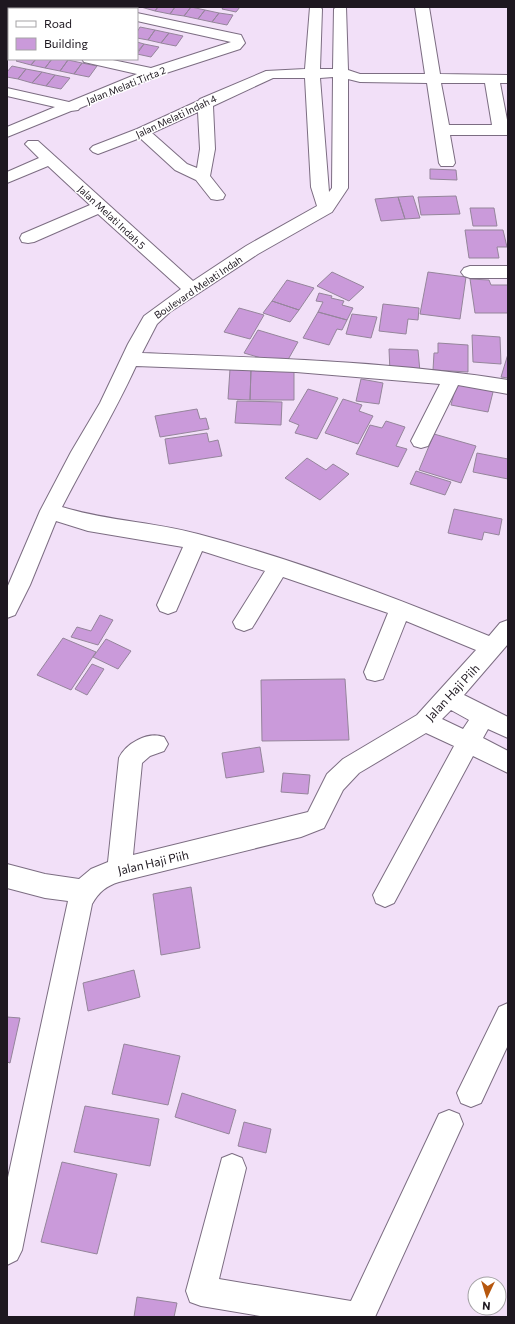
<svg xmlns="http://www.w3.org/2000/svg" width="515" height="1324" font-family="Commissioner,sans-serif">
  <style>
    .building { fill: #ca9ada; stroke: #95859b }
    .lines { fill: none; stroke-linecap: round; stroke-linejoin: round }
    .street-casing { stroke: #7c6d82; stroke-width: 2 }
    .street { fill: #fff; fill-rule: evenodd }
    .labels { text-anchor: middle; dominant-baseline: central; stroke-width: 3; stroke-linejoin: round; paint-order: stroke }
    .far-street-label { font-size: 10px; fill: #1e1820; stroke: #fff }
    .street-label { font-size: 12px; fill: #1e1820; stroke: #fff }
  </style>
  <rect width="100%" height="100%" fill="#f2e0f8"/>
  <path class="building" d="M9,7h17l-2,2h-15v3h-2z
    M141,7h17l-3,4z
    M158,7h17l-5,7 -15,-3z
    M175,7h16l-7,9 -14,-2z
    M191,7l14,3 -7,9 -14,-3z
    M223,7h17l-4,5 -14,-3z
    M205,10l14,3 -7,9 -14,-3z
    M219,13l14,2 -6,10 -15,-3z
    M140,27l15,3 -7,10 -11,-2v-6z
    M155,30l14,3 -8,10 -13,-3z
    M169,33l14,3 -7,10 -15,-3z
    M137,42l7,2 -7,8z
    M144,44l15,3 -8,10 -14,-3z
    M18,59h18l-5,6 -15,-4z
    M36,59h16l-7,9 -14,-3z
    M52,59h10l6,1 -8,11 -15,-3z
    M68,60l14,3 -8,11 -14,-3z
    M82,63l15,3 -8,11 -15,-3z
    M12,66l14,3 -8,10 -11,-2v-5z
    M26,69l16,3 -10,11 -14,-4z
    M42,72l13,3 -9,11 -14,-3z
    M55,75l15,3 -9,11 -15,-3z
    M430,169l26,1 1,10 -27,-1z
    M413,196l7,22 -15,1 -7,-22z
    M456,196l4,18 -39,1 -3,-18z
    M398,197l7,22 -24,2 -6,-22z
    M470,208h24l3,18h-24z
    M465,230h38l4,17h-10l2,11h-30z
    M332,272l32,15 -15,14 -32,-15z
    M428,272l38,5 -6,42 -40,-5z
    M470,279l19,1 2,5h17v28h-33z
    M287,280l27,8 -15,22 -27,-9z
    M319,293l13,3 -1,2 13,3 -2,4 11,3 -6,12 -29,-8 5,-10 -7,-1z
    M272,301l27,9 -9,12 -27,-9z
    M383,304l36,4 -1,12 -10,-1 -2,15 -27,-3z
    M239,308l25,7 -14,24 -26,-7z
    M318,312l29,8 -5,10 -5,-1 -8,16 -26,-7z
    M352,314l25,3 -6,21 -25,-4z
    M258,330l40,12 -13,23 -41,-12z
    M472,335l28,2 1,27 -28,-2z
    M438,343l30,2v27l-35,-2 1,-17h4z
    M389,349l29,1 2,22h-30z
    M508,354v24l-7,-1z
    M230,369h21l-1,31 -22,-1z
    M251,369l43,1v30h-44z
    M361,379l22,4 -4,21 -23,-3z
    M457,381l37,7 -6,24 -37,-7z
    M308,389l30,9 -21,41 -22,-6 4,-8 -10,-4z
    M343,399l19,6 -3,6 14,5 -15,28 -33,-11z
    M237,401l45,1 -1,23 -46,-2z
    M197,409l3,10 6,-1 3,11 -49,8 -5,-21z
    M386,421l19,6 -9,19 11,3 -9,18 -42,-13 14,-29 12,3z
    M207,433l2,9 9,-2 4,16 -53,8 -4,-25z
    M434,434l42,12 -15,37 -42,-13z
    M477,453l31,6v20l-35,-7z
    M307,458l19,12 7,-6 16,10 -29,26 -35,-22z
    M416,471l35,11 -6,13 -35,-11z
    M454,509l48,10 -3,16 -15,-3 -2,8 -34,-7z
    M100,615l13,5 -15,25 -27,-8 6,-10 14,4z
    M63,638l33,14 -25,38 -34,-15z
    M106,639l25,12 -13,18 -25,-12z
    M92,664l12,5 -17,26 -12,-6z
    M345,679l4,61 -87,1 -1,-61z
    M260,747l4,25 -38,6 -4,-25z
    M283,773l27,2 -2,19 -27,-2z
    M191,887l9,61 -39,7 -8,-61z
    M134,970l6,27 -52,14 -5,-28z
    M7,1017l13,1 -10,45 -3,-1z
    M124,1044l56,12 -12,49 -56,-11z
    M182,1093l54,17 -7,24 -54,-17z
    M85,1106l74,13 -9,47 -76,-14z
    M244,1122l27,7 -5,24 -28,-7z
    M62,1162l55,12 -20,80 -56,-12z
    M137,1297l40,6 -3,14h-40z"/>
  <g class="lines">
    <g class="street-casing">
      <path id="street" d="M82,7h22l2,2h-22z
        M310,7h10l2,2 -2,60h13l1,-60 2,-2h10l2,63 12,4h65l-10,-67h14l11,67 68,1v8h-8l8,42v10h-58l5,28 -2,3h-12l-2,-3 -12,-80 -67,-1 -12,-3v109l-16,24 -74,42 -88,58 -13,12 -15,29c122,5 245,8 366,27v14l-50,-9 -30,61 -7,2 -7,-2 -3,-5 29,-57 -144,-12 -160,-6c-22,48 -50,94 -74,141 46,14 92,15 136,27 99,26 196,63 291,102l11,-13 8,-3v24l-44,51 44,22v21l-20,-9 -5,9 25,13v22l-35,-17 -79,147 -9,4 -9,-4 -3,-8 81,-149 -28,-13 -67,40 -16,17 -19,38 -23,9 -182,45c-13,4 -20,10 -27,22l-70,346 -5,10 -10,5v-83l61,-281 -23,-3 -38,-10v-24l38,10 34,5 12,-10 17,-7 11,-104c7,-15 29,-27 45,-21l4,7 -4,7 -14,5 -8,7 -9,92 175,-43 19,-38 16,-15 74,-44 59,-65 -70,-29 -23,58 -8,2 -8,-2 -3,-7 24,-59 -105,-36 -31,51 -8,3 -8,-3 -3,-6 32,-51 -63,-20 -26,60 -8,3 -8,-3 -3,-6 26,-58 -95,-16 -32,-10 -26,64 -15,30 -8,3v-30l33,-77 31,-59 29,-49 28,-59 16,-28 37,-27 -83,-75 -64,28 -6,1 -6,-1 -2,-4 2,-4 68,-29 -42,-39 -41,17v-11l32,-14 -14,-14 3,-3h10l155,140 53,-35 71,-40 -6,-19 -6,-109h-32l-60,28 2,43 -5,27 15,19 -2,4 -6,1 -6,-1 -15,-19 -21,-10 -35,-32 -42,16 -5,-2 -3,-3 3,-3 44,-17 61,-28 2,-2 66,-28 39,-2zM333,77l-1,111 -3,4 -9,-114zM441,83h44l7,42h-43zM198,112l2,37 -3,19 -10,-4 -35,-31zM451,710l18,10 -6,9 -21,-10z
        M137,13l104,22 4,8 -5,6 -83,27 -77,32 -2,2 -7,1 -64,26v-10l48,-20 -48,-11v-8l62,14 68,-28 -53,-12 -2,-3h26l43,9 80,-26 -94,-21z
        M7,37h2v8h-2z
        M470,266h38v12h-38l-6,-2 -3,-4 3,-4z
        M508,1003v42l-27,58 -10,4 -10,-4 -4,-10 42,-86z
        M449,1110l10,4 4,10 -88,193h-109l-65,-11 -11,-4 -4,-11 36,-133 10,-4 10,4 4,10 -27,111 132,22 88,-187z"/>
    </g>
    <use href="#street" class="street"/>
  </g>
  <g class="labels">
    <g class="far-street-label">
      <text transform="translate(126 85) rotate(-22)">Jalan Melati Tirta 2</text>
      <text transform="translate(176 116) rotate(-25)">Jalan Melati Indah 4</text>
      <text transform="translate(112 217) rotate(43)">Jalan Melati Indah 5</text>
      <text transform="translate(198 287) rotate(-34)">Boulevard Melati Indah</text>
    </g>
    <g class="street-label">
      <text transform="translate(452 692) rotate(-47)">Jalan Haji Piih</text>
      <text transform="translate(153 862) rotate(-13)">Jalan Haji Piih</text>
    </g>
  </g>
  <rect width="515" height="1324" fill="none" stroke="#1e1820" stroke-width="16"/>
  <rect x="8" y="8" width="130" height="52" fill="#ffffff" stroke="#a5a3a6"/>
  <rect x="16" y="21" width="20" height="6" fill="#ffffff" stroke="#a5a3a6"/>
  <text x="44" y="28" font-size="12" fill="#1e1820">Road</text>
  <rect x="16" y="38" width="20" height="12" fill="#ca9ada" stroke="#a5a3a6"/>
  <text x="44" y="48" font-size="12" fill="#1e1820">Building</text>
  <g transform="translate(487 1296) rotate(184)"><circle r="19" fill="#ffffff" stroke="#a5a3a6"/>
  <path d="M0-3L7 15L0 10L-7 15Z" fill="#b6570e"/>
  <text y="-6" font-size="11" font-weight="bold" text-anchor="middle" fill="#1e1820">N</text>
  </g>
</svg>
